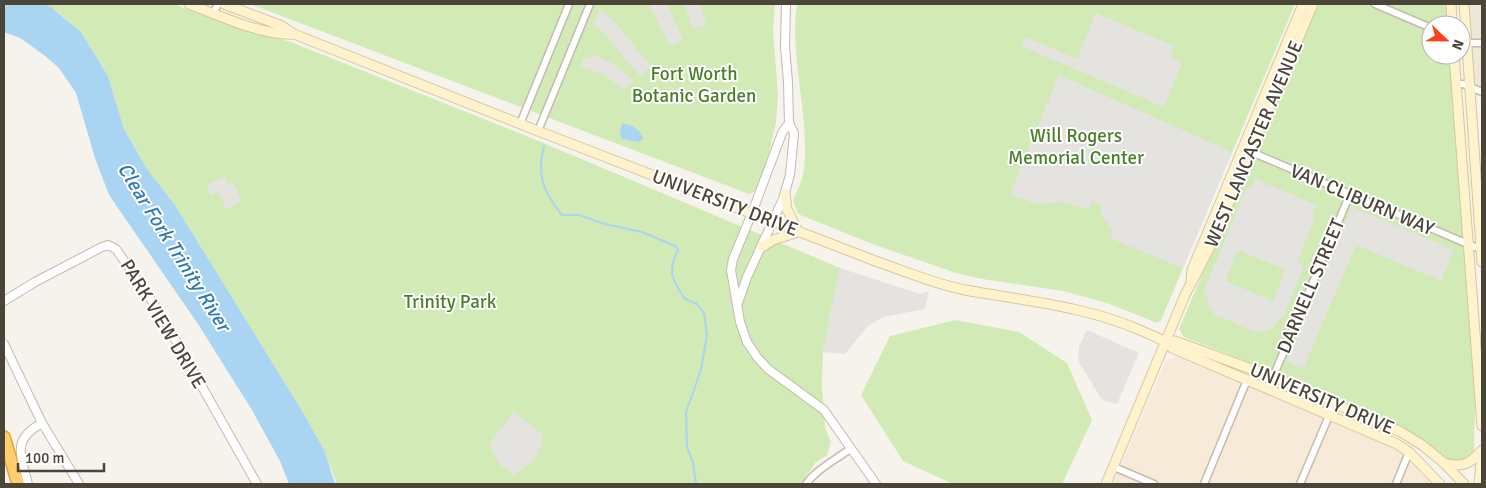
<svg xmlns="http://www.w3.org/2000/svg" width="1486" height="488" font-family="Signika,sans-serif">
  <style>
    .commercial { fill: #f7ead8 }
    .education { fill: #efe8d6 }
    .green { fill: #d2eab5 }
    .parking { fill: #e5e3e0; fill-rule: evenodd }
    .water { fill: #a9d4f2 }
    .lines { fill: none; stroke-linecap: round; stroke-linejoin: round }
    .stream { stroke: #a9d4f2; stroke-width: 2 }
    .minor-casing { stroke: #c2bbae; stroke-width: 9 }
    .tertiary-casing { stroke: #c2bbae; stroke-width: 10 }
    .secondary-casing { stroke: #d6c79b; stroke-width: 11 }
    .motorway-casing { stroke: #e0a43c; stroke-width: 14 }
    .minor { stroke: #fff; stroke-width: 6 }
    .tertiary { stroke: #fff; stroke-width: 8 }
    .secondary { stroke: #fff3cd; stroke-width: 9 }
    .motorway { stroke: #ffcf6e; stroke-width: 11 }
    .labels { text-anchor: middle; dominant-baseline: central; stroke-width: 4; stroke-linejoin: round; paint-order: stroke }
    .park-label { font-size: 19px; fill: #4a7f2a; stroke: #fff }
    .street-label { font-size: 19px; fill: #4b4439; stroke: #fff }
    .water-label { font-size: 20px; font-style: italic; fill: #2e7ab2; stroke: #fff }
  </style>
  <rect width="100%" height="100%" fill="#f6f3ec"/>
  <path class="commercial" d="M1177,357l229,96 28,31h-321l53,-123z"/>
  <path class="education" d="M1467,4h15v85l-9,-3z"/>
  <path class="green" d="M44,4h130l46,18 71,20 250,100 299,126 -17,84 -1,33 3,43 6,14 -4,13 -12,8 -14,21h-464l-12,-32 -21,-38 -129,-209 -28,-36 -23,-40 -16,-53 -27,-44 -21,-18z
    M250,4h525l-2,27 5,64 -2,27 -7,31 -13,38 -7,3z
    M797,4h498l-134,316 -4,3 -50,-20 -44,-12 -81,-12 -26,-6 -81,-28 -77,-31 -5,-13c4,-10 10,-22 11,-32 6,-54 -15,-112 -7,-165z
    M1317,4h130l1,21h-17v30h20l24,345 -1,50 -5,9 -4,4 -15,-1 -38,-29 -133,-59 -95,-37 -5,-8z
    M955,320l64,12 48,31 25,57 -30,64h-109l-50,-23 -42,-66 29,-59z"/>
  <path class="parking" d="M649,4h18l16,36 -13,6z
    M684,4h16l7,20 -14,5z
    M600,10l13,10 38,46 -11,10 -39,-46 -8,-6z
    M1096,13l78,33 -4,11 12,6 -18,44 -143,-61 4,-9 52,22z
    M591,54l23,10 20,17 -11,9 -18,-15 -25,-9 4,-8 5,1z
    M1059,75l173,77 -49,116 -72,-29 1,-9 -12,-17 3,-6 -11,-5 -5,8 -7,-3 -18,-5 -26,2 -26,-10z
    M225,177l3,7 5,-2 9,20 -16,7 -8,-17 -7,3 -5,-10z
    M1255,179l62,26 -5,12 3,1 -18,44 7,4 -21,51 -3,1 -5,8 -7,5 -12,1 -43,-18 2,-3 -7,-5 -1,-10 -4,-3 44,-106 4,1zM1238,250l47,20 -12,31 -48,-20z
    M1352,207l102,43 -13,31 -85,-36 -53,124 -16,-8z
    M840,268l80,26 9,-3 -4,18 -42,8 -16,10 -22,27 -22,-2 7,-38z
    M1087,330l52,23 -22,51 -15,-4 -24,-39 1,-15z
    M514,411l30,25 -8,22 -22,17 -14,-10 -11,-20z"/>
  <path class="water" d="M4,4h40l8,4 29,24 27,44 16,53 23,40 28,36 129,209 21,38 10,32h-46l-9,-23 -28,-51 -54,-86 -89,-129 -14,-37 -19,-65 -17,-25 -15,-13 -24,-17 -16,-6z
    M622,123c10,2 18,6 21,16l-4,3 -18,-3 -1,-7z"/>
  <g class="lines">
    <path class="stream" d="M544,146c-8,30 0,47 18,69h17l26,9 37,8 33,14 3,4c-11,22 -6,30 7,49l12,5 7,9 3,22 -6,35 -15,42 1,35 6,16 3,21"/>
    <g class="minor-casing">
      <path id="minor" d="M1375,4l56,24
        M213,14l5,-10
        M1461,41l6,2h15
        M1456,84h7l19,8
        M520,124l49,-120
        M538,131l52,-127
        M1249,151l233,99
        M1273,377l77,-183
        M1114,467l40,17
        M806,484c11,-15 29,-24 44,-35
        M1204,484l43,-104
        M1300,484l34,-80
        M1396,484l13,-32"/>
    </g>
    <g class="tertiary-casing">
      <path id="tertiary" d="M789,123l-7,10 -30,80 -19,46 -2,11 9,52 7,20 10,15 11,12 56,41 52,74
        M4,301l31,-19 67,-35 6,-2 8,4 46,67 95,168
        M738,303l9,-26 36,-78 7,-24 4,-42 -5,-10 -1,-41 -3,-35 1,-43
        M4,344l38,79 37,61
        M28,484c-7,-29 -17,-44 14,-61"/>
    </g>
    <g class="secondary-casing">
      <path id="secondary" d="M189,4c29,11 74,32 105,30
        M224,4l58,22 12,8 244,97 340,131c29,10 57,22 87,28 60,11 121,16 177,41 11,5 22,8 30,17l225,96 12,8 31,32
        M1451,4l1,21
        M1464,4l18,258
        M1454,55l28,371
        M785,193l2,16 11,23
        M762,247l11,-7 25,-8
        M1191,281l1,-11 111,-266
        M1166,341h9l98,36 128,55 21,13 22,18 20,21
        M1444,463c19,5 26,1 38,-13
        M1106,484l79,-189 26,-50 102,-241
        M1479,484l3,-32"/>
    </g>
    <g class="motorway-casing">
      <path id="motorway" d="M4,437l14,47"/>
    </g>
    <use href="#minor" class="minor"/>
    <use href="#tertiary" class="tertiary"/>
    <use href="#secondary" class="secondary"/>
    <use href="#motorway" class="motorway"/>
  </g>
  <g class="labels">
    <g class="park-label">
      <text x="694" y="74">Fort Worth<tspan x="694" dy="22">Botanic Garden</tspan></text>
      <text x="1076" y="136">Will Rogers<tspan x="1076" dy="22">Memorial Center</tspan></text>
      <text x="450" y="302">Trinity Park</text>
    </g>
    <g class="street-label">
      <text transform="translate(1254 144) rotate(-67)">WEST LANCASTER AVENUE</text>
      <text transform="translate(1362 200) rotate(23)">VAN CLIBURN WAY</text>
      <text transform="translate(725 203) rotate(21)">UNIVERSITY DRIVE</text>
      <text transform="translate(1311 286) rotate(-67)">DARNELL STREET</text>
      <text transform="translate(163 324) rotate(59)">PARK VIEW DRIVE</text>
      <text transform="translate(1322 399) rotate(23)">UNIVERSITY DRIVE</text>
    </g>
    <g class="water-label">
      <text transform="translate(174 247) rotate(58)">Clear Fork Trinity River</text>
    </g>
  </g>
  <rect width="1486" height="488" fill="none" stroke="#4b4439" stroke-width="10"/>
  <g transform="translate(1446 40) rotate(112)"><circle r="24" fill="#ffffff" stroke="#b7b4b0"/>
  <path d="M0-4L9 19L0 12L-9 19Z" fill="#fc3f1d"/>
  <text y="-8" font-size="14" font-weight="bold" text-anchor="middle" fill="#4b4439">N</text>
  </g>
  <path d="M18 463v8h86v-8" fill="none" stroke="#4b4439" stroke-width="2.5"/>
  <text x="25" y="463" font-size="15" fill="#4b4439" stroke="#ffffff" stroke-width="4" paint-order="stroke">100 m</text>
</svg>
